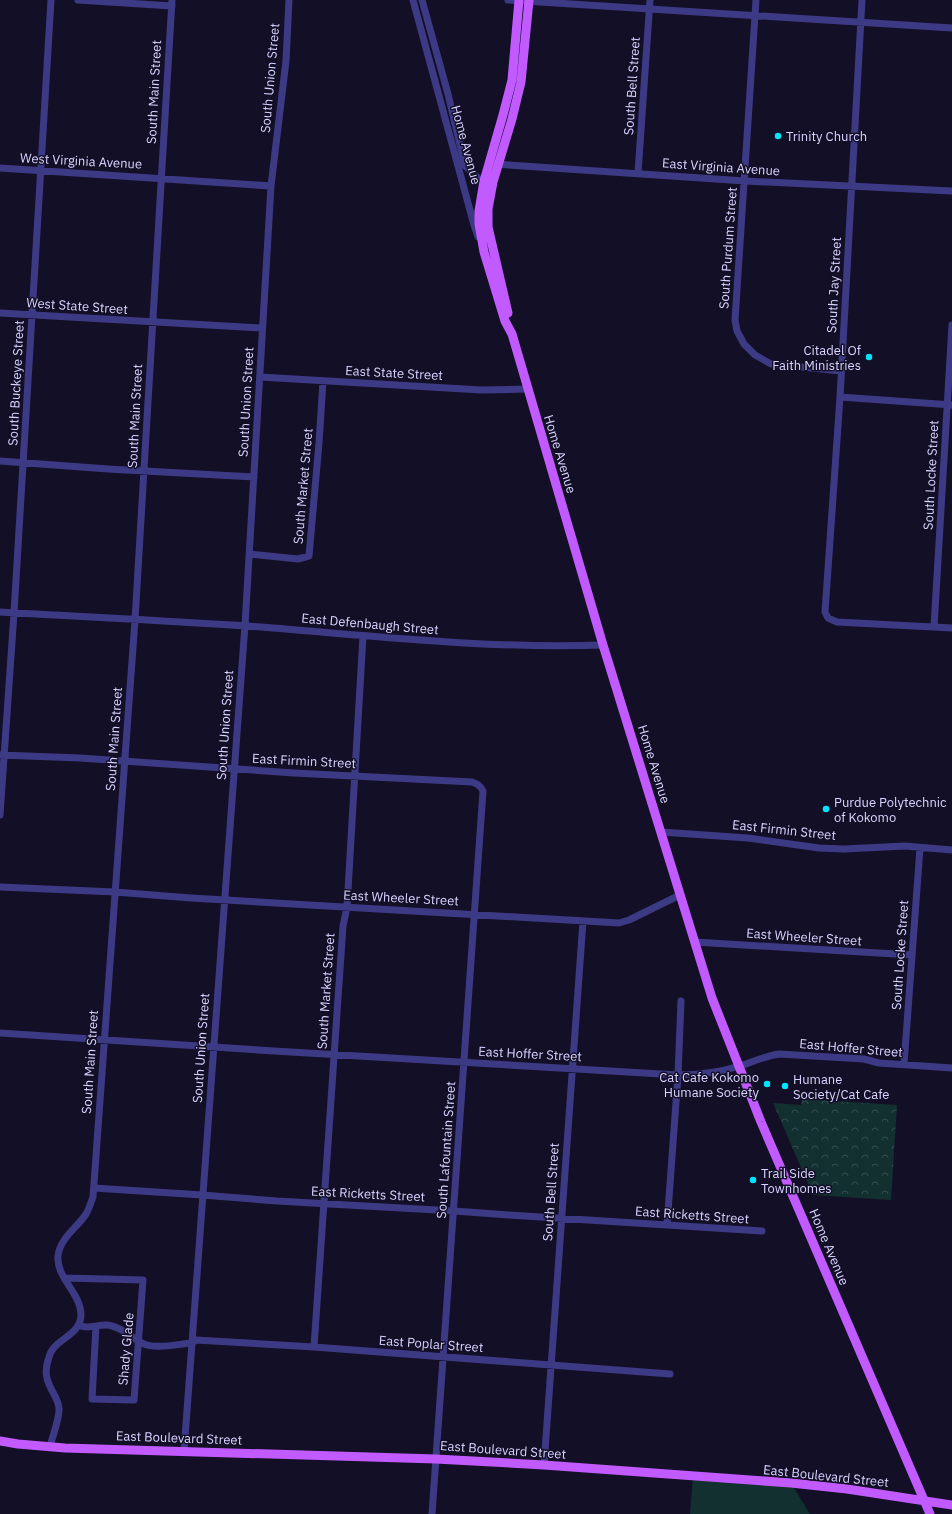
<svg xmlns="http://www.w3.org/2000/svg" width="952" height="1514" font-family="'IBM Plex Sans',sans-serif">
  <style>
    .grass { fill: #12302f }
    .park { fill: url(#park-crowns) }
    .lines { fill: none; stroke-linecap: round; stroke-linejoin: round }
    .minor { stroke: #3d3a85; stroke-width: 7 }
    .major { stroke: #c25bff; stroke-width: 9 }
    .poi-dot { fill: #00e5ff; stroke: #130f26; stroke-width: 1.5 }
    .labels { text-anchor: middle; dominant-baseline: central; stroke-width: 3; stroke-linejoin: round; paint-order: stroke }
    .street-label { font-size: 13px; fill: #d9d4ff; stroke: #130f26 }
    .poi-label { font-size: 13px; fill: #d9d4ff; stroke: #130f26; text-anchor: start }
  </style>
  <defs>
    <pattern id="park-crowns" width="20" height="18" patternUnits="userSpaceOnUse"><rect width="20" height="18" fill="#12302f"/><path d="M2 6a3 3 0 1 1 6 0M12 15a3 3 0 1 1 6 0" fill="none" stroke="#344d4e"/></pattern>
  </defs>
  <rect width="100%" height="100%" fill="#130f26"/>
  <path class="grass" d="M693,1476l98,7 19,31h-120z"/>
  <path class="park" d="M802,1099l95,6 -6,95 -78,-5 -40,-92 28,2z"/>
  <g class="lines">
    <path class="minor" d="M78,0l94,6
      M413,0l61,225 4,12
      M422,0l26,94 17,72 22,20
      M508,0l444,28
      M756,0l-21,320 2,11 7,13 11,11 16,9 70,7
      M862,0l-22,397 -15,215 3,6 9,4 115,6
      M495,164l250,17 207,10
      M0,168l271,18
      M638,173l12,-173
      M0,313l262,15
      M260,377l221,13 47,-1
      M840,397l112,8
      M0,461l108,8 146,8
      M249,554l49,5 11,-3 10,-113 4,-62
      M0,612c87,5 174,9 261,15 114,9 228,22 342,18
      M934,627l18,-302
      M0,755l80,3 214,15 178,9c5,2 8,3 11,9l-51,723
      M0,815l14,-202 37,-613
      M661,832l87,6 71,10 25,1 61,-3 47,4
      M0,887l115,5 76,6 428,25 10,-3 51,-25
      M695,942l217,13
      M0,1033l274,18 404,24c21,0 42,-3 62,-9 13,-4 25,-10 39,-12l85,5 15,4 73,5
      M904,1064l16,-216
      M94,1188l108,7 75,6 177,10 55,4 253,16
      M667,1225l11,-150 3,-74
      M65,1278l78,2 -9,120 -42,-1 4,-73
      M78,1325c3,1 6,2 9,2 9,0 17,-4 25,-1 12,3 20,12 30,17 12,7 36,1 50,0l4,-3 118,7 356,27
      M314,1347l29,-421 4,-19 16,-271
      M50,1447c2,-10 10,-29 9,-39 -1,-11 -10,-19 -12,-30 -2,-7 0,-15 2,-21 4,-18 32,-21 32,-42 0,-22 -25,-37 -23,-59 2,-18 19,-28 28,-42 3,-5 5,-12 7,-17l42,-577 37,-620
      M184,1451l61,-826 26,-439 15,-125 3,-61
      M544,1465l39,-544"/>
    <path class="major" d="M519,0l-7,80 -9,35 -19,66 -5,30v13l5,28 21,69 7,13 91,311 109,353 49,124 169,392
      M508,313l-20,-86v-18l5,-27 19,-63 9,-37 8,-82
      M0,1441l18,3 47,4 371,11 108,6 247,18 56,6 105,16"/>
  </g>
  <g class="poi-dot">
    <circle cx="778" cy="136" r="4"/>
    <circle cx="869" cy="357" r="4"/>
    <circle cx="826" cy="809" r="4"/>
    <circle cx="767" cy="1084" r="4"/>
    <circle cx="785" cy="1086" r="4"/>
    <circle cx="753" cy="1180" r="4"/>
  </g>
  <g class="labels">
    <g class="street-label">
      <text transform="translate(270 78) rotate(-85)">South Union Street</text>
      <text transform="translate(632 86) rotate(-86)">South Bell Street</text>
      <text transform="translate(154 92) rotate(-87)">South Main Street</text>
      <text transform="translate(466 145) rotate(75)">Home Avenue</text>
      <text transform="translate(81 161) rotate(3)">West Virginia Avenue</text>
      <text transform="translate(721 167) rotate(4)">East Virginia Avenue</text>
      <text transform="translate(728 248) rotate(-86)">South Purdum Street</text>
      <text transform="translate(834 285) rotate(-87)">South Jay Street</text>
      <text transform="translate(77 306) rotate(4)">West State Street</text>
      <text transform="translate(394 373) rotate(3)">East State Street</text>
      <text transform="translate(16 383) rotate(-87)">South Buckeye Street</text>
      <text transform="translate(246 402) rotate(-87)">South Union Street</text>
      <text transform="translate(135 416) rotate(-87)">South Main Street</text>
      <text transform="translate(560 454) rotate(73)">Home Avenue</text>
      <text transform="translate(931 475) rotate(-87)">South Locke Street</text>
      <text transform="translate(303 486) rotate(-85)">South Market Street</text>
      <text transform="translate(370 624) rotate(5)">East Defenbaugh Street</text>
      <text transform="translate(225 725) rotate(-86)">South Union Street</text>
      <text transform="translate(114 739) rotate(-86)">South Main Street</text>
      <text transform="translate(304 761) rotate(3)">East Firmin Street</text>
      <text transform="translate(654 764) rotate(73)">Home Avenue</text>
      <text transform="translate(784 830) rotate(6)">East Firmin Street</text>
      <text transform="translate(401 898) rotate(3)">East Wheeler Street</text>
      <text transform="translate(804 937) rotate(4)">East Wheeler Street</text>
      <text transform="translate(900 955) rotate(-86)">South Locke Street</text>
      <text transform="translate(326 991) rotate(-86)">South Market Street</text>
      <text transform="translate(201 1048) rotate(-86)">South Union Street</text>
      <text transform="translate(851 1048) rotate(5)">East Hoffer Street</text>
      <text transform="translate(530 1054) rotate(3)">East Hoffer Street</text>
      <text transform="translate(90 1062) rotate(-86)">South Main Street</text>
      <text transform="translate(446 1150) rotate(-86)">South Lafountain Street</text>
      <text transform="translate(551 1192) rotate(-86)">South Bell Street</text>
      <text transform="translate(368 1194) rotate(3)">East Ricketts Street</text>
      <text transform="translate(692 1215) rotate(4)">East Ricketts Street</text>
      <text transform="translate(829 1247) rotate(67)">Home Avenue</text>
      <text transform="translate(431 1344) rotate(4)">East Poplar Street</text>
      <text transform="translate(126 1349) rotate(-85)">Shady Glade</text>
      <text transform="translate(179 1438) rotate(2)">East Boulevard Street</text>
      <text transform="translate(503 1450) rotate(4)">East Boulevard Street</text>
      <text transform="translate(826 1476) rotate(6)">East Boulevard Street</text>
    </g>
    <g class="poi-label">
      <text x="786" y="136">Trinity Church</text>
      <text x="861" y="350" text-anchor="end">Citadel Of<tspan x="861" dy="15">Faith Ministries</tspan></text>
      <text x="834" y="802">Purdue Polytechnic<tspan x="834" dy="15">of Kokomo</tspan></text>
      <text x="759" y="1077" text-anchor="end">Cat Cafe Kokomo<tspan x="759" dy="15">Humane Society</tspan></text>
      <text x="793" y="1079">Humane<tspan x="793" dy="15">Society/Cat Cafe</tspan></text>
      <text x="761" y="1173">Trail Side<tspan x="761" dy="15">Townhomes</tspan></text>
    </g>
  </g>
</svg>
